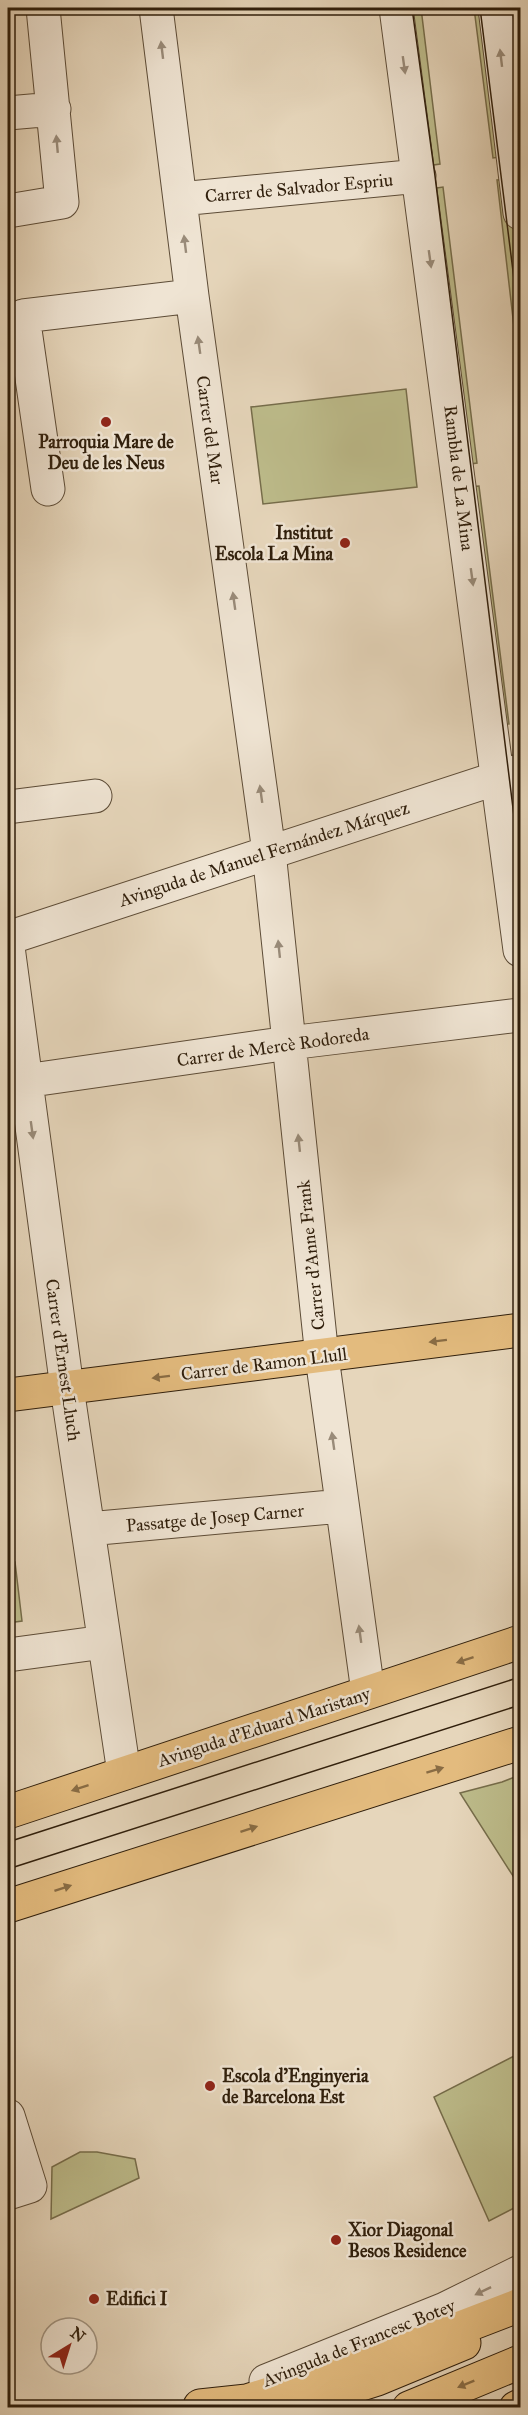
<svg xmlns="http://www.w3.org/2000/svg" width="528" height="2415" font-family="'IM FELL Great Primer',serif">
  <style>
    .green { fill: #bdbc8b; stroke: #766d4b; stroke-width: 1.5 }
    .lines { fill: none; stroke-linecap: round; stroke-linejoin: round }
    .minor-casing { stroke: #5d4c37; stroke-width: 35 }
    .major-casing { stroke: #2f1e0b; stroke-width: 35 }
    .highway-casing { stroke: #2f1e0b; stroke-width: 35 }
    .minor { stroke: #efe4d3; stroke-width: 33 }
    .major { stroke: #e3bb7e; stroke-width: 33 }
    .highway { stroke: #e3bb7e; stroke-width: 33 }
    .tram { stroke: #2f1e0b; stroke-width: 1.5 }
    .oneway { fill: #998b79 }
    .oneway2 { fill: #896c44 }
    .poi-dot { fill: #8f2418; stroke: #efe4d3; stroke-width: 2 }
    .labels { text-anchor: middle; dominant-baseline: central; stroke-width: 5; stroke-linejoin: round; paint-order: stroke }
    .street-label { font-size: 18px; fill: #2f1e0b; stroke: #efe4d3 }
    .poi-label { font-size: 18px; font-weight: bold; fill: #2f1e0b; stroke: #efe4d3; text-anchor: start }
  </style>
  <rect width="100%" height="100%" fill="#e6d6bb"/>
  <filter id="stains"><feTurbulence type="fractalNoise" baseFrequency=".00333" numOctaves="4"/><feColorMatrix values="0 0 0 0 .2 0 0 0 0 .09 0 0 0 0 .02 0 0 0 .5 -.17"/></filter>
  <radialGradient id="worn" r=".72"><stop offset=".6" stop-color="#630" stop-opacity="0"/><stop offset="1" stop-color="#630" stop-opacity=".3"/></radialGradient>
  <path class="green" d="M407,8h14l19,156 -13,2z
    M474,8h14l19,148 -14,2z
    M510,179l10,87v113l-23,-199z
    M443,187l34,276 -13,2 -34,-276z
    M406,389l11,98 -154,17 -12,-97z
    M479,486l30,238 -12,2 -31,-239z
    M15,1562l7,59 -14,2v-60z
    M520,1775v112l-60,-94 42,-11z
    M520,2053v152l-31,16 -55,-124z
    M80,2152h17l38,7 4,19 -88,41 1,-52z"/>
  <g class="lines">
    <g class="minor-casing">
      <path id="minor" d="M156,8l36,288 77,556 53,505 46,335
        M396,8l124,942
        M495,8l25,205
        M8,113l46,-4
        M180,199l239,-23
        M8,211l54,-9 -19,-194
        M48,489l-25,-173 169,-20
        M8,807l87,-11
        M8,938l511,-167
        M8,947l59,441 57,385
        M25,1081l264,-38 231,-28
        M88,1529l254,-23
        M8,1655l96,-13
        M8,2116l22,70 -22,7
        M266,2381l179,-72 75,-37"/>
    </g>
    <g class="major-casing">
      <path id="major" d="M8,1395l512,-65
        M8,1812l512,-170
        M8,1906l512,-163
        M286,2408l91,-29 87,-36"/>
    </g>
    <g class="highway-casing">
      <path id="highway" d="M200,2406l47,-5 130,-41 143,-55
        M409,2408l111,-46
        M516,2408l4,-2"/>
    </g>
    <use href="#minor" class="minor"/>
    <use href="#major" class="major"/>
    <use href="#highway" class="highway"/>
    <path class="tram" d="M412,8l23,168 85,689
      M480,8l40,319
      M8,1842l512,-165
      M8,1869l512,-164"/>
  </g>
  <defs><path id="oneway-solid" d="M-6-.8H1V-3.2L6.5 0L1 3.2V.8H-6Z" transform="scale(1.5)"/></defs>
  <g class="oneway">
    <use href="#oneway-solid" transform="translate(162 50) rotate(-97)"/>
    <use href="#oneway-solid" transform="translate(501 58) rotate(-97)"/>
    <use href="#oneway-solid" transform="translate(404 65) rotate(82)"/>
    <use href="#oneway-solid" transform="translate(57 144) rotate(-95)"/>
    <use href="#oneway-solid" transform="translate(185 244) rotate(-97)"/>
    <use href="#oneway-solid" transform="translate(430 259) rotate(82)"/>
    <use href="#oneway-solid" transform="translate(199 345) rotate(-98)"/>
    <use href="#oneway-solid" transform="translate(472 577) rotate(82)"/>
    <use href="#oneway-solid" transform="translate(234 601) rotate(-98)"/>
    <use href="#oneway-solid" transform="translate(261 794) rotate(-98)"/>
    <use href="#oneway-solid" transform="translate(279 949) rotate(-96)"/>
    <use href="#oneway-solid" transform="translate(32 1130) rotate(82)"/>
    <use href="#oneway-solid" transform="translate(299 1143) rotate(-96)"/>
    <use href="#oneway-solid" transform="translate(333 1441) rotate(-98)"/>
    <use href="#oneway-solid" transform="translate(360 1634) rotate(-98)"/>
    <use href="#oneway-solid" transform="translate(483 2291) rotate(154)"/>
  </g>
  <g class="oneway2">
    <use href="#oneway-solid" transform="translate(438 1341) rotate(173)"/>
    <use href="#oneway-solid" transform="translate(161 1377) rotate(173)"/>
    <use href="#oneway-solid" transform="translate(465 1660) rotate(162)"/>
    <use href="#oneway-solid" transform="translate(435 1770) rotate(-17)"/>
    <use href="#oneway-solid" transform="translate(80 1788) rotate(162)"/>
    <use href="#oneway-solid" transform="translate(249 1829) rotate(-18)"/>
    <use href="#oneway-solid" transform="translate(63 1888) rotate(-18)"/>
    <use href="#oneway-solid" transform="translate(466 2384) rotate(158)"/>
  </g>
  <g class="poi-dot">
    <circle cx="106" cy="422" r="6"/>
    <circle cx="345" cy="543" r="6"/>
    <circle cx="210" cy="2086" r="6"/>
    <circle cx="336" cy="2240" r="6"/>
    <circle cx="94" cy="2299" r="6"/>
  </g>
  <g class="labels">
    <g class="street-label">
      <text transform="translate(299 188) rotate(-5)">Carrer de Salvador Espriu</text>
      <text transform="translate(210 430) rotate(82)">Carrer del Mar</text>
      <text transform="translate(459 478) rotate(83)">Rambla de La Mina</text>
      <text transform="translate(264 854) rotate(-18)">Avinguda de Manuel Fernández Márquez</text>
      <text transform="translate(273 1047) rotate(-8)">Carrer de Mercè Rodoreda</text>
      <text transform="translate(311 1255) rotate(-96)">Carrer d'Anne Frank</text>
      <text transform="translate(63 1360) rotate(82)">Carrer d'Ernest Lluch</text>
      <text transform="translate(264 1364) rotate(-7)">Carrer de Ramon Llull</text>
      <text transform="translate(215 1518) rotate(-5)">Passatge de Josep Carner</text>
      <text transform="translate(264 1727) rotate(-18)">Avinguda d'Eduard Maristany</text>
      <text transform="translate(359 2343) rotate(-22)">Avinguda de Francesc Botey</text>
    </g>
    <g class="poi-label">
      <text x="106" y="442" text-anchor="middle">Parroquia Mare de<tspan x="106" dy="21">Deu de les Neus</tspan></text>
      <text x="333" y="533" text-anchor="end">Institut<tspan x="333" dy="21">Escola La Mina</tspan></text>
      <text x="222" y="2076">Escola d'Enginyeria<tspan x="222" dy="21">de Barcelona Est</tspan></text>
      <text x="348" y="2230">Xior Diagonal<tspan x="348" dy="21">Besos Residence</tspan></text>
      <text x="106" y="2299">Edifici I</text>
    </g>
  </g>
  <rect width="528" height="2415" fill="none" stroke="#e6d6bb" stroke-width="30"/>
  <rect x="9" y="9" width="510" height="2397" fill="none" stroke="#2f1e0b" stroke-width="3"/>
  <rect x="15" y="15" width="498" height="2385" fill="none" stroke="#2f1e0b" stroke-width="1.5"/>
  <g transform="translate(69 2346) rotate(38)"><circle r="28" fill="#efe4d3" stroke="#a29583" stroke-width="1.5"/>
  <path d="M0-4.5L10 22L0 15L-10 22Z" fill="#8f2418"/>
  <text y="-9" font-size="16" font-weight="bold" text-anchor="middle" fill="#2f1e0b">N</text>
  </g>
  <rect width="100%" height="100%" filter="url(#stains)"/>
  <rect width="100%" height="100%" fill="url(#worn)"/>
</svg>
